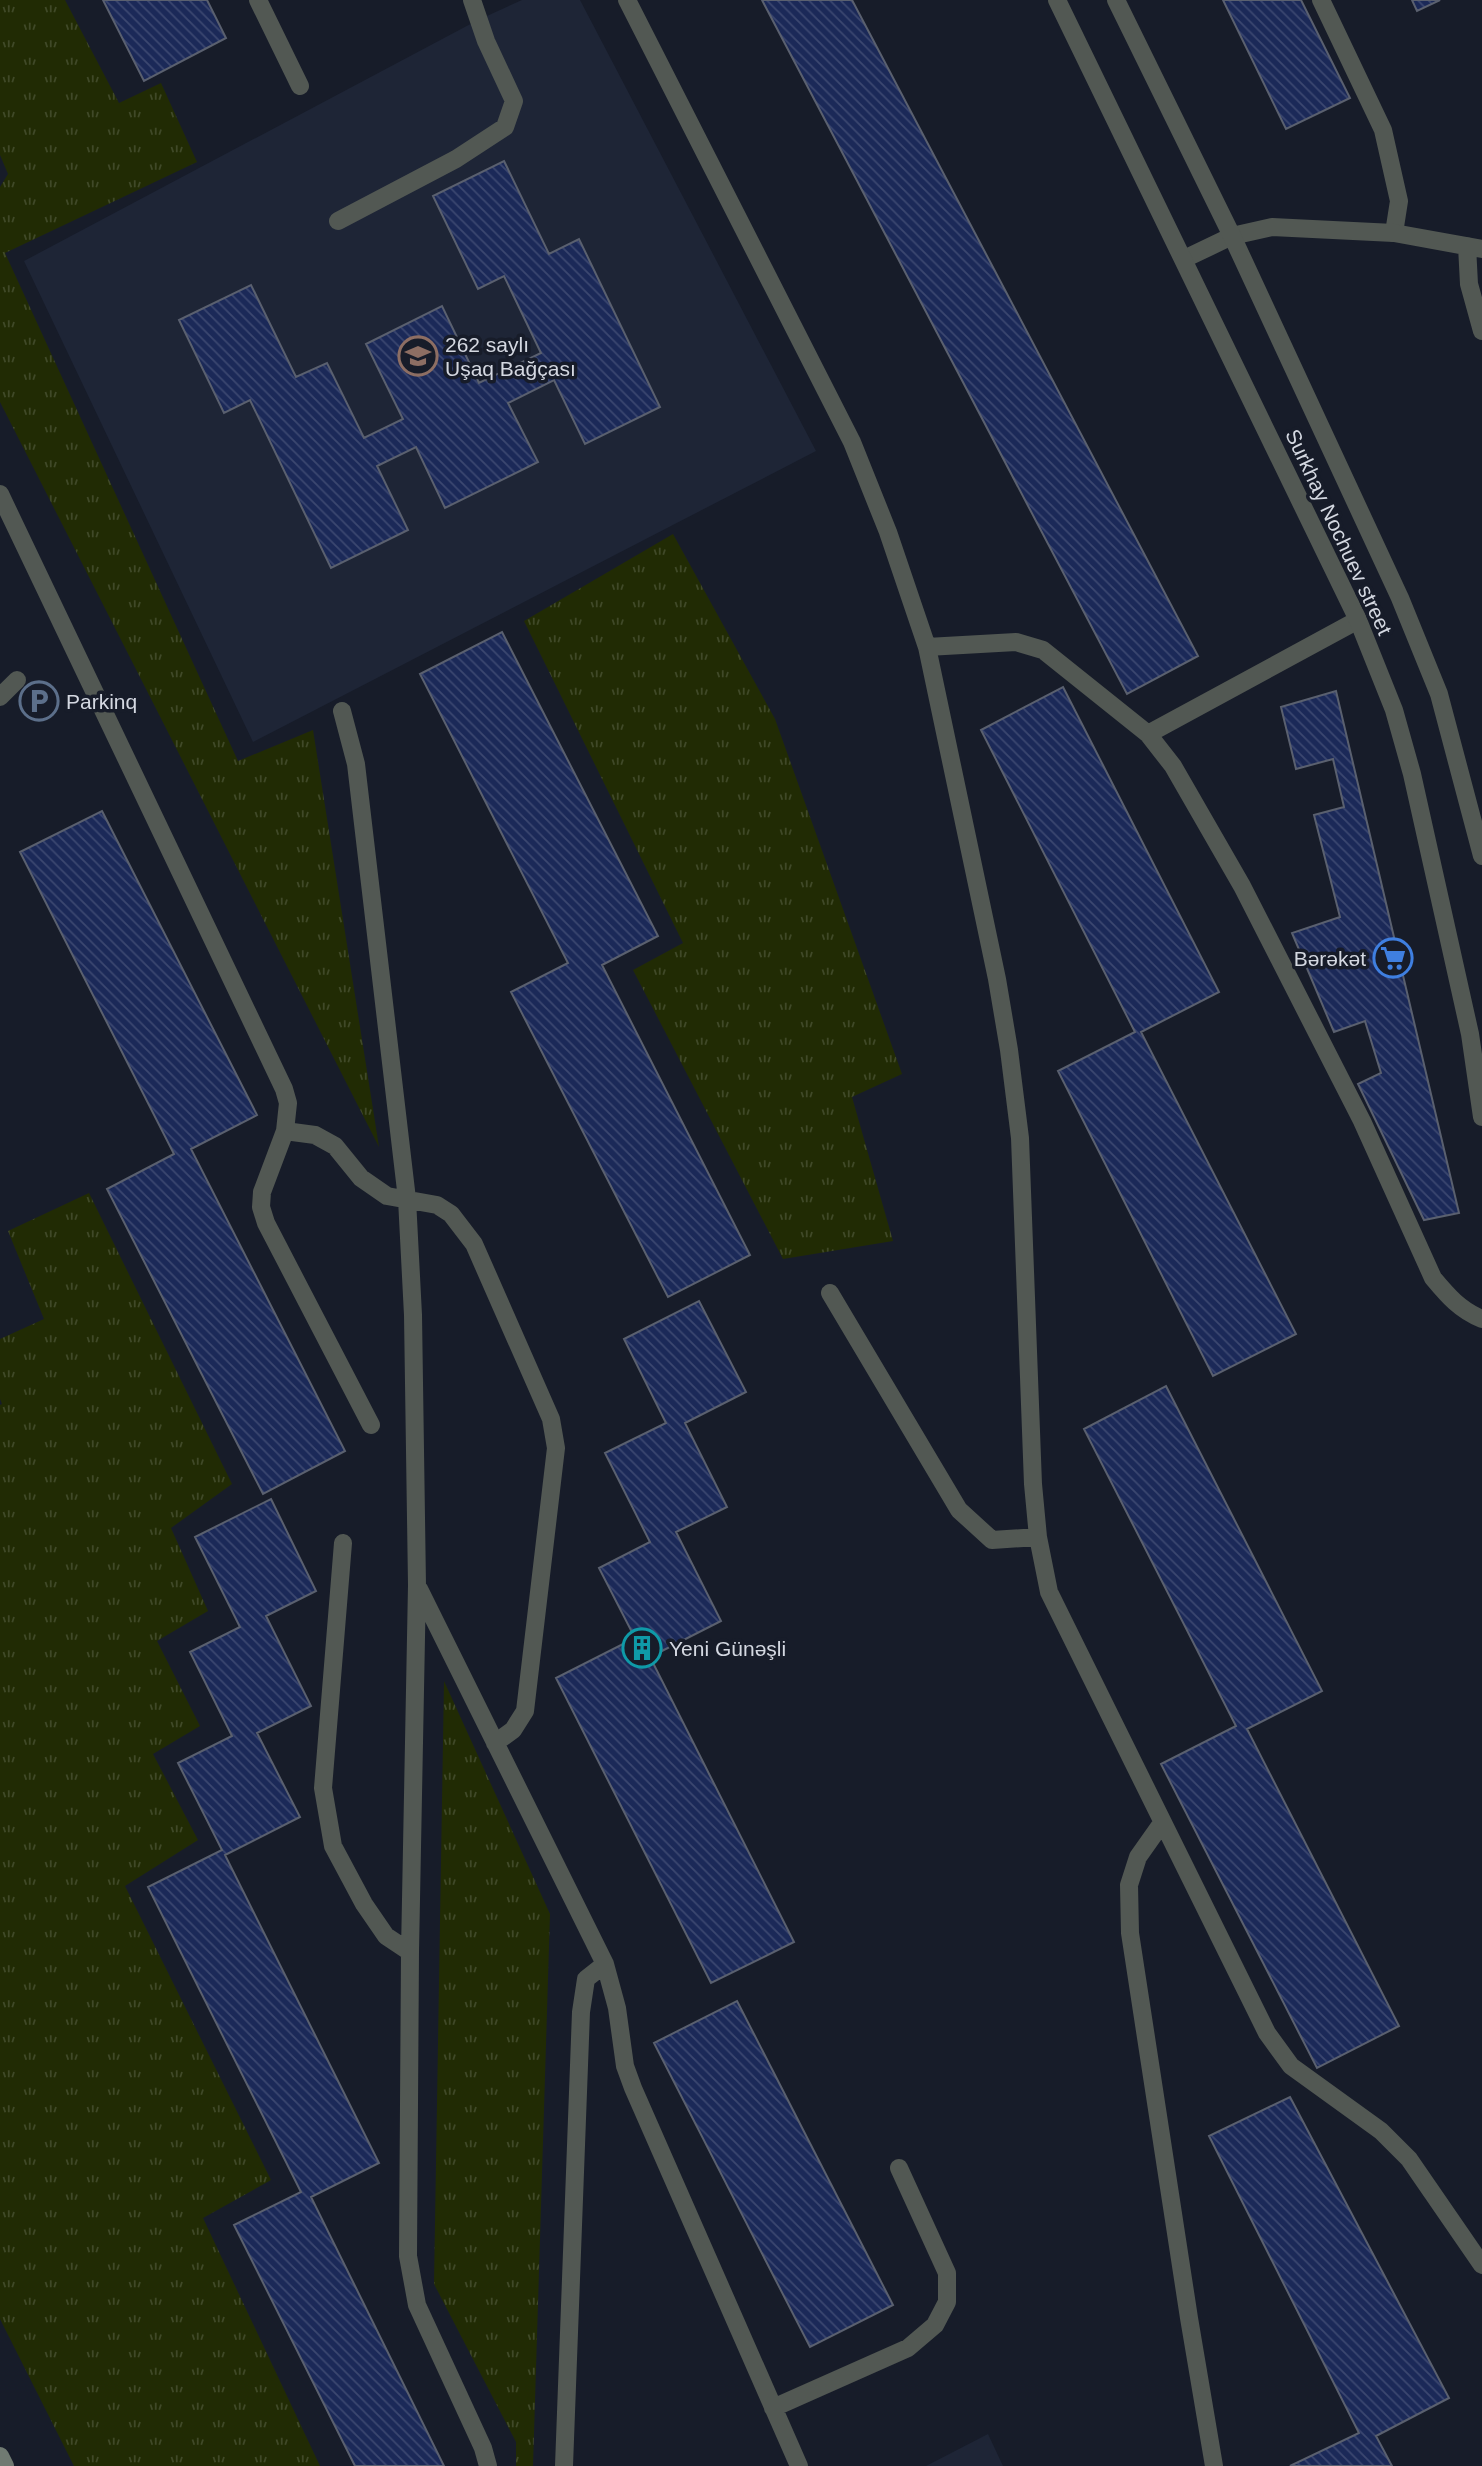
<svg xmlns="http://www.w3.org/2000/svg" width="1482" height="2466" font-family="Helvetica,sans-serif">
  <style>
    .built { fill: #1e2536 }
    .grass { fill: url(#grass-tufts) }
    .building { fill: url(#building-back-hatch); stroke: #5a606f; stroke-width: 2 }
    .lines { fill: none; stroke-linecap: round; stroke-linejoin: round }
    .service { stroke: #525853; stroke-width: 18 }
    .minor { stroke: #525853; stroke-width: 18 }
    .tertiary { stroke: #525853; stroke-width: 18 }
    .secondary { stroke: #707a72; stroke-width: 18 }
    .labels { text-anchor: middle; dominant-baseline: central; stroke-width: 7; stroke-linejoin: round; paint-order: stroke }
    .poi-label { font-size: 21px; fill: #d4d8e1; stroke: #171c29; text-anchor: start }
    .street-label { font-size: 21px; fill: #d4d8e1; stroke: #171c29 }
  </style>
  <defs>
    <pattern id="grass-tufts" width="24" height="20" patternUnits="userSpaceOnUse" patternTransform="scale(1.75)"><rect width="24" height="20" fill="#212b04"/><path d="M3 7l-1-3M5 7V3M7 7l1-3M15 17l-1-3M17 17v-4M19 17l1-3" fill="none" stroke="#404928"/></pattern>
    <pattern id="building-back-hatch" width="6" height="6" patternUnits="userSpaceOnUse" patternTransform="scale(1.75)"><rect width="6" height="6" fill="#1b2958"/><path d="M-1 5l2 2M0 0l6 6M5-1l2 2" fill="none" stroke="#3b4770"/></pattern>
  </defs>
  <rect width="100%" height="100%" fill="#171c29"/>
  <path class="built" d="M522,0h58l236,451 -563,291 -229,-481 454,-241z
    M988,2434l15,32h-77z"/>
  <path class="grass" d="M0,0h65l54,103 42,-20 36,79 -192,91 233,508 75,-31 66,417 -379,-745v-215l8,-13 -8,-19z
    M673,534l102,185 127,355 -50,23 41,144 -110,18 -150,-289 50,-27 -159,-322z
    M89,1193l143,291 -61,44 37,83 -51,30 43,85 -47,28 45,86 -73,46 146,294 -68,38 117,248h-246l-74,-147v-914l2,-1 -2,-5v-60l44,-20 -36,-88z
    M444,1681l106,233 -17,552h-17v-24l-82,-158z"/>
  <path class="building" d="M103,0h104l19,38 -82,43z
    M762,0h90l346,656 -71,38z
    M1223,0h78l49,98 -64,31z
    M1412,0h28l-23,11z
    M504,161l45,93 30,-15 81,168 -75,37 -31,-64 -46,23 30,59 -93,46 -29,-61 -39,19 31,64 -77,38 -81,-168 -26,13 -45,-93 72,-35 45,92 31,-14 37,75 39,-19 -37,-75 76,-38 37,77 62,-30 -37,-77 -26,13 -45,-93z
    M502,632l156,304 -56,29 148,290 -82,42 -157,-305 57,-29 -148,-289z
    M1063,687l156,305 -78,40 155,302 -83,42 -155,-305 77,-39 -154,-302z
    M1336,691l123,522 -35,7 -66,-136 23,-11 -16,-52 -31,11 -42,-99 48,-16 -26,-102 30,-8 -11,-48 -37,10 -15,-62z
    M102,811l155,304 -66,34 154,302 -82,43 -156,-305 67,-35 -154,-302z
    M699,1301l47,91 -61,31 42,84 -51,25 45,89 -71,36 144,285 -83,41 -155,-305 79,-40 -36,-70 51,-26 -45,-89 61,-30 -42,-84z
    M1166,1386l156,305 -75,38 152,297 -82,42 -156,-304 75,-38 -152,-297z
    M271,1499l45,92 -50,25 45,90 -54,27 43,84 -75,38 154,308 -68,34 133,269h-89l-121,-241 67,-33 -153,-305 74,-37 -44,-87 54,-27 -42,-84 50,-25 -45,-90z
    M737,2001l156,304 -83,42 -156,-304z
    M1290,2097l159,301 -73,38 16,30h-102l69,-33 -150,-297z"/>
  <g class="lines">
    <path class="service" d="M258,0l42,86
      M627,0l225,442 36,90 39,115 70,332 12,71 11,88 13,346 5,53 11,55 218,441 24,33 90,65 28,28 73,106
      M1321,0l62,130 16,71 -5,32
      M338,221l118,-62 49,-32 9,-26 -28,-60 -14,-41
      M0,494l284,595 4,14 -3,28 -23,61 -1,15 5,16 105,202
      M927,647l89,-5 27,8 105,84 25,32 69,120 120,235 71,157c15,18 27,32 49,41
      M0,697l17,-17
      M342,711l14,53 51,435 6,116 4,270 -7,367
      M1148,734l210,-114
      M285,1131l30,4 20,11 26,32 26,18 50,9 14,9 23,30 77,175 5,29 -31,263 -12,19 -18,13
      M830,1293l129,217 33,30 46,-3
      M343,1543l-20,245 10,58 31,58 22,32 24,16 -2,304 9,49 66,143 5,18
      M419,1589l186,375 12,44 8,58 8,22 166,378
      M1162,1823l-24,34 -9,28 1,48 59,385 25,148
      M773,2408l135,-60 27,-23 12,-23v-29l-48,-105
      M564,2466l17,-454 5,-33 19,-15"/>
    <path class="minor" d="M1467,246l2,38 13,47
      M1184,259l48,-23 40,-9 122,6 88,16"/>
    <path class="tertiary" d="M1057,0l301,620 36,90 18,64 58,260 12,83
      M1116,0l116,236 168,362 39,96 43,162"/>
    <path class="secondary" d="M0,2456l5,10"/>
  </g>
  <defs>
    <g id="school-ring" transform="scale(2.0125)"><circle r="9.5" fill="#171c29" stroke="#8d6e63" stroke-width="1.5"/><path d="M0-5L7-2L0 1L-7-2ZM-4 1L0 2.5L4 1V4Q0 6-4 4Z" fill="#8d6e63"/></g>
    <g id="parking-ring" transform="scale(2.0125)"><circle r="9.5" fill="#171c29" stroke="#5c6f8a" stroke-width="1.5"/><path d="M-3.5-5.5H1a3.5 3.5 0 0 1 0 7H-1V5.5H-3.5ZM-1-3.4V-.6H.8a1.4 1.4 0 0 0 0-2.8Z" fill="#5c6f8a"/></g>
    <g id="supermarket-ring" transform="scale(2.0125)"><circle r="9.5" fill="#171c29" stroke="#3f7fe0" stroke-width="1.5"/><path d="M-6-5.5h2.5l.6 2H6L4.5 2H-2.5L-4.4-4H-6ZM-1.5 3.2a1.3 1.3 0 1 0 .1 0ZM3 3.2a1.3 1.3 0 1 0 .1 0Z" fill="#3f7fe0"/></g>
    <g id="building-ring" transform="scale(2.0125)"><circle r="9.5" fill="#171c29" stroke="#0f9aa8" stroke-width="1.5"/><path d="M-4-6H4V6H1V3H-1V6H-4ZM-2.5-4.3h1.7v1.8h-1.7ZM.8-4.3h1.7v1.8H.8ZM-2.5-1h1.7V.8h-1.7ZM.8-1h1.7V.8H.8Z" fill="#0f9aa8"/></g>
  </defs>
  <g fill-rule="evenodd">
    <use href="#school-ring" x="418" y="356"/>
    <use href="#parking-ring" x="39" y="701"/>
    <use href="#supermarket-ring" x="1393" y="958"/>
    <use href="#building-ring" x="642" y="1648"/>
  </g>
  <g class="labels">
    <g class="poi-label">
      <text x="445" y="344">262 saylı<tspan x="445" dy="24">Uşaq Bağçası</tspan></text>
      <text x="66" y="701">Parkinq</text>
      <text x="1366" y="958" text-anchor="end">Bərəkət</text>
      <text x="669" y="1648">Yeni Günəşli</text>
    </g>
    <g class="street-label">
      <text transform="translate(1339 532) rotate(65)">Surkhay Nochuev street</text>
    </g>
  </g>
</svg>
